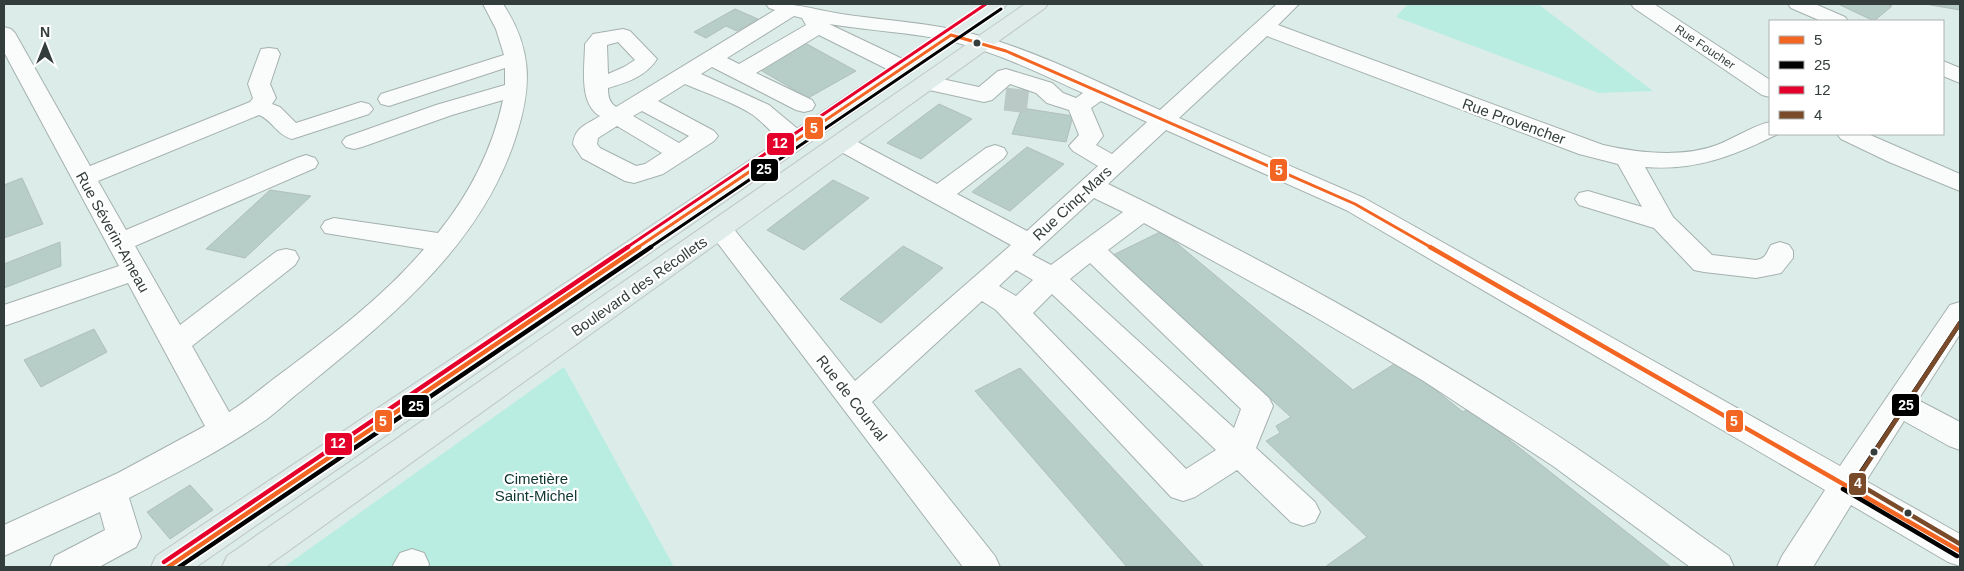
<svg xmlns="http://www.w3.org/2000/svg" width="1964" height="571" font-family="Arial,sans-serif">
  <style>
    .green { fill: #b9ede2 }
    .building { fill: #b6cdc8; stroke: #b2bfbb }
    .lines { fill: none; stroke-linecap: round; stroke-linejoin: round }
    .minor-tunnel { stroke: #bac9c6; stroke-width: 23; stroke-dasharray: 23 12; stroke-linecap: butt }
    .minor-casing { stroke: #a5b1ae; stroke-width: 2 }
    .major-casing { stroke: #bec6c5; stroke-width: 2 }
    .minor { fill: #fafcfc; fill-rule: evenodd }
    .major { fill: #dfecea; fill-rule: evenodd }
    .bus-1-far1-casing { stroke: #fff; stroke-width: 6 }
    .bus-1-casing { stroke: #fff; stroke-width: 8 }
    .bus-2-far1-casing { stroke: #fff; stroke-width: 6 }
    .bus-2-casing { stroke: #fff; stroke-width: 8 }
    .bus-3-far1-casing { stroke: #fff; stroke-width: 6 }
    .bus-3-casing { stroke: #fff; stroke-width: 8 }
    .bus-4-casing { stroke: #fff; stroke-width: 8 }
    .bus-1-far1 { stroke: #f26522; stroke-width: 3 }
    .bus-1 { stroke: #f26522; stroke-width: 4.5 }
    .bus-2-far1 { stroke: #000; stroke-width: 3 }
    .bus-2 { stroke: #000; stroke-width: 4.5 }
    .bus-3-far1 { stroke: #e4002b; stroke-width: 3 }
    .bus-3 { stroke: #e4002b; stroke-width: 4.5 }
    .bus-4 { stroke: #7a4b2a; stroke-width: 4.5 }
    .bus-dot { fill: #333e3c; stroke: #fff; stroke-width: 2 }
    .labels { text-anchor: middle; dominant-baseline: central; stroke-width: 4.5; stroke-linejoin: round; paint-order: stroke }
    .far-street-label { font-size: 12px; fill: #333e3c; stroke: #fff }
    .street-label { font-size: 15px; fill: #333e3c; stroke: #fff }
    .park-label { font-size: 15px; fill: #0e3630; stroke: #fff }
    .line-badge { stroke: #fff; stroke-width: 2 }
    .badge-label { font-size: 14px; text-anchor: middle; font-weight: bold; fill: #fff }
  </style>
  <rect width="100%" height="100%" fill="#dcece8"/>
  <path class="green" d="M1408,4h130l115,87 -54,2 -203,-76z
    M564,367l110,200h-390z"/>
  <path class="building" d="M1838,4h48l6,2 -18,15z
    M1925,4h34l1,6z
    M735,9l23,10 -21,12 -11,-5 -20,12 -12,-6z
    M805,43l51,28 -48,27 -51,-30z
    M939,104l33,15 -51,40 -34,-16z
    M1022,108l51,8 -7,26 -54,-8z
    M1027,147l37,17 -54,47 -38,-19z
    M22,178l21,46 -39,14v-53z
    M833,180l36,18 -65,52 -37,-20z
    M270,190l41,6 -66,62 -39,-9z
    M1162,231l191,159 46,-29 64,51 6,-4 202,159h-346l42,-30 -101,-96 14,-8 -4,-7 15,-9 -180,-161z
    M60,242l1,24 -57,22v-24z
    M903,246l40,22 -62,55 -41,-24z
    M94,329l13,23 -66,35 -17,-27z
    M1020,368l184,199h-77l-152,-176z
    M190,485l23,25 -43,29 -23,-27z"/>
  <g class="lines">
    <path class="minor-tunnel" d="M1005,99l25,3"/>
    <g class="minor-casing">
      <path id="minor" d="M483,4h20c29,44 29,81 14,129 -34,112 -128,186 -215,257 -12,9 -23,20 -35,29 -43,30 -91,55 -138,79l12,39 -5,10 -37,20h-49l5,-11 50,-26 -5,-18 -96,44v-31l114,-52 87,-47 -77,-143 -124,43v-21l115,-39 -115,-214v-25l7,2 4,4 75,133 160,-64 3,-4 -5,-14 13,-35 8,-1 8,1 3,5 -10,30 6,14 -4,6 8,3 16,16 65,-21 8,2 4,5 -4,5 -77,25c-15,-4 -20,-19 -33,-24l-161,66 28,49 171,-72 9,-3 9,3 3,5 -3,5 -180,78 45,79 97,-74 9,-2 9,2 4,7 -4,7 -103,81 37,66c21,-13 38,-29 58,-43 48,-36 98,-74 137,-120l-99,-16 -4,-6 4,-6 9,-3 104,15c31,-38 55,-85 65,-133l-51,15 -90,32 -8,2 -8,-2 -4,-5 4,-5 90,-32 69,-20v-17l-116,38 -8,-2 -3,-5 3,-5 123,-39 -8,-26z
        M766,4c28,-2 54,7 82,11 42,6 84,8 125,19 65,17 126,49 187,76l117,-106h22l-21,21 325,120c36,8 79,13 114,0 18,-7 35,-19 53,-23v12h8c-45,22 -82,37 -133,33l28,50 39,38 44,5c11,-2 10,-7 15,-15l9,-3 9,3 4,6v7l-12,15 -25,5 -52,-6 -10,-2 -40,-42 -75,-23 -4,-6 4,-6 9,-2 54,16 -24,-43 -39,-10 -312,-118 -88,82 185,80 476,268 110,-161 10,-3v32l-42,66 42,22v28l-11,-4 -45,-25 -38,60 94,53v32l-12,-4 -97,-57 -38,62h-36l5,-11 43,-66 -479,-280 -180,-80 -58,54c161,78 318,165 467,263 52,35 103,73 154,109l5,11h-44l-137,-101 -131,-86 -112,-66 -166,-91 -36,27 161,148 4,8 -17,42 59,54 5,10 -5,10 -12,4 -12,-4 -54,-52 -42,27 -12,4 -12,-4 -175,-187 -14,-9 -110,101 123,154 5,11h-37l-256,-338 4,-6 9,-3 9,3 126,158 156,-136 -177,-97 -4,-5 4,-5 8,-2 8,2 87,46 49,-36 9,-3 9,3 3,5 -3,5 -47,36 70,37 71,-65 -25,-15 -4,-5 10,-11 -10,-25 -22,-7 -11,-10 -26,-9 -18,16 -8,2 -64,-14 -3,-5 3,-5 8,-2 51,11 19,-16 8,-2 46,14 11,10 13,5 7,-5c-42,-19 -84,-40 -129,-51 -41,-10 -84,-11 -125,-18l82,39 3,5 -3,5 -8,2 -8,-2 -76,-38 -63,38 56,27 3,5 -3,5 -8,2 -8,-2 -84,-43 -11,7 68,31 36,30 4,5 -4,5c-22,6 -35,-18 -52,-30 -18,-12 -47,-22 -68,-31l-27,17 56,30 4,5 -4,5 -51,33 -29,9 -9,-2 -43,-23 -9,-14c2,-17 13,-19 27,-28 -22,-13 -15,-50 -15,-72l8,-10 30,-5 7,2 27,28c-12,18 -29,23 -49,29 0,8 1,14 8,19l159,-97 -6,-2zM794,16l8,2 4,7 -67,39 -12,-6zM618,42l17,18 -11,7 -16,7 -1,-29zM1101,101l46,21 -35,32 -16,-9 7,-9 -12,-28zM642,111l47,25 -10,7 -46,-27zM617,126l45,27 -17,11 -9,2 -36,-18 -3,-4 1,-6zM1094,198l29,14 -72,53 -19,-10zM1090,263l151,146 -7,19 -164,-149zM1016,270l17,10 -17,16 -17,-10zM1052,294l164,156 -30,19 -153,-156z
        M1631,4h23l116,76v17l-8,-2 -128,-87z
        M1788,4h27l30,13 3,4h-27l-30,-13z
        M1943,61l17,7v15l-17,-7z
        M1837,134h31l92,40v17l-71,-29 -48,-23z
        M412,549l12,4 5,11 -1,3h-36l8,-14z"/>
    </g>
    <g class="major-casing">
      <path id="major" d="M984,4h23l-3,4 -808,559h-45l5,-11z
        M1025,4h23l-3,4 -779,559h-44l5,-11z"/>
    </g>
    <use href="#minor" class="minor"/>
    <use href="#major" class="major"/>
    <g class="bus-1-far1-casing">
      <path id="bus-1-far1" d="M637,248l314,-213 55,16 349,153 77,44"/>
    </g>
    <g class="bus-1-casing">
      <path id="bus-1" d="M1430,247l530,304
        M168,567l471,-320"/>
    </g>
    <g class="bus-2-far1-casing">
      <path id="bus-2-far1" d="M649,248l352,-239"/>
    </g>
    <g class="bus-2-casing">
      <path id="bus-2" d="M1851,487l109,-164
        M1843,489l114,67
        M179,567l472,-320"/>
    </g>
    <g class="bus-3-far1-casing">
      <path id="bus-3-far1" d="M626,248l360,-244"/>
    </g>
    <g class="bus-3-casing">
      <path id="bus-3" d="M164,562l464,-315"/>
    </g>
    <g class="bus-4-casing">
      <path id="bus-4" d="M1960,323l-105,159 105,62"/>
    </g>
    <use href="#bus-1-far1" class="bus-1-far1"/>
    <use href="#bus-1" class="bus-1"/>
    <use href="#bus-2-far1" class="bus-2-far1"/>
    <use href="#bus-2" class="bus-2"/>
    <use href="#bus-3-far1" class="bus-3-far1"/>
    <use href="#bus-3" class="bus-3"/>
    <use href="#bus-4" class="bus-4"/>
  </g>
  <g class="bus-dot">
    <circle cx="977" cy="43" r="4.5"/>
    <circle cx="1874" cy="452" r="4.5"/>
    <circle cx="1908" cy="513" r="4.5"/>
  </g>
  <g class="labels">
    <g class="far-street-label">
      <text transform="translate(1705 47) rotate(34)">Rue Foucher</text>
    </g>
    <g class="street-label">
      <text transform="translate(1514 121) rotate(20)">Rue Provencher</text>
      <text transform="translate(1072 203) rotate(-43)">Rue Cinq-Mars</text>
      <text transform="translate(113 232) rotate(61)">Rue Séverin-Ameau</text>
      <text transform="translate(639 286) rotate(-35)">Boulevard des Récollets</text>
      <text transform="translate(852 398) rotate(52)">Rue de Courval</text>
    </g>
    <g class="park-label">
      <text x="536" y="478">Cimetière<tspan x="536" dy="17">Saint-Michel</tspan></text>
    </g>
  </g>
  <g class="line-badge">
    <rect x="804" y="116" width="20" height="24" rx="5" fill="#f26522"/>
    <rect x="766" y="132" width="29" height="24" rx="5" fill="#e4002b"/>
    <rect x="750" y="158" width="29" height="24" rx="5" fill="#000"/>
    <rect x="1269" y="158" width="19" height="24" rx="5" fill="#f26522"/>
    <rect x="1891" y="393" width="29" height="24" rx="5" fill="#000"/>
    <rect x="401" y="394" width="29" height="24" rx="5" fill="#000"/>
    <rect x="374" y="409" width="19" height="24" rx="5" fill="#f26522"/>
    <rect x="1725" y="409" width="19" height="24" rx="5" fill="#f26522"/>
    <rect x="324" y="432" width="29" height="24" rx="5" fill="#e4002b"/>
    <rect x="1848" y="472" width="19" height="24" rx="5" fill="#7a4b2a"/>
  </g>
  <g class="badge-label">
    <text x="814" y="133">5</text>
    <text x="780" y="148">12</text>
    <text x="764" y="174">25</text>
    <text x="1279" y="175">5</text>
    <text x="1906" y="410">25</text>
    <text x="416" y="411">25</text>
    <text x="383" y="426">5</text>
    <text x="1734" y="426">5</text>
    <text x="338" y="448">12</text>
    <text x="1858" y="488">4</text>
  </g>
  <rect width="1964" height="571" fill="none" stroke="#333e3c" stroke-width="10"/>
  <rect x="1769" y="20" width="175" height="115" fill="#ffffff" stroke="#adb2b1"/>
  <rect x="1779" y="36" width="25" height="8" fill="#f26522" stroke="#adb2b1"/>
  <text x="1814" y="45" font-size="15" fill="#333e3c">5</text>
  <rect x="1779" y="61" width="25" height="8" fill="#000000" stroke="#adb2b1"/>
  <text x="1814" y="70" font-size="15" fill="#333e3c">25</text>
  <rect x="1779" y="86" width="25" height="8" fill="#e4002b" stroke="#adb2b1"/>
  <text x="1814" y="95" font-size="15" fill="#333e3c">12</text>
  <rect x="1779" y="111" width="25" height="8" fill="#7a4b2a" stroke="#adb2b1"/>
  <text x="1814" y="120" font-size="15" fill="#333e3c">4</text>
  <g transform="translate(45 45)" stroke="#ffffff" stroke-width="4" paint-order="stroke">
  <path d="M0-4L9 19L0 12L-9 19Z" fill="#333e3c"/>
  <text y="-8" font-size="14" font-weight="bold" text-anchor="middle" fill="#333e3c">N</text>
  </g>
</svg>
